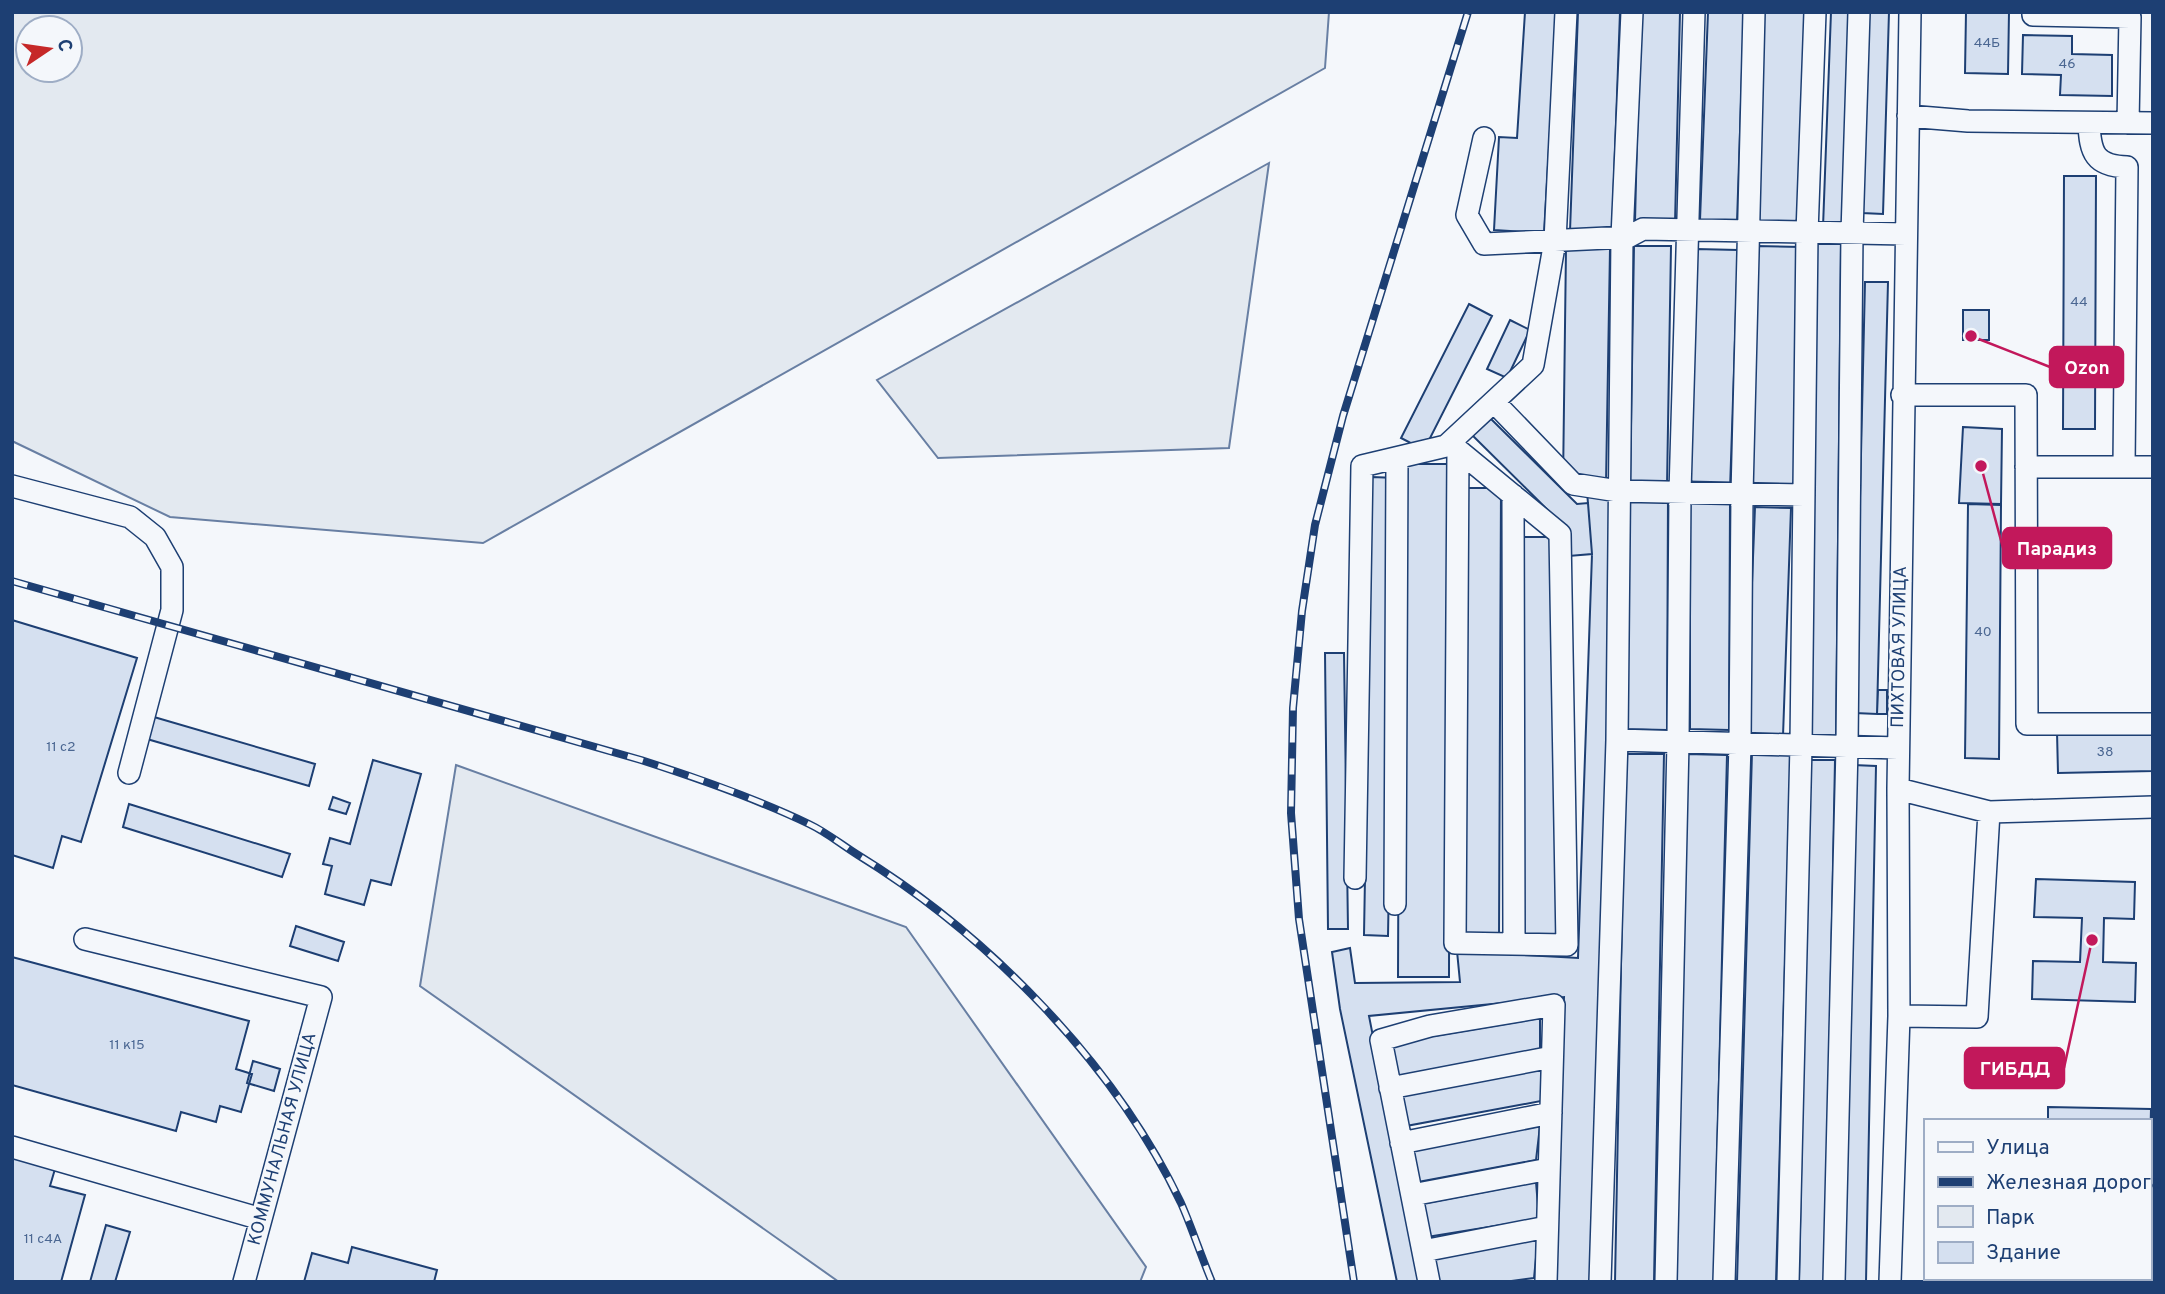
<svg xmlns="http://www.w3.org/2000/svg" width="2165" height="1294" font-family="Overpass,sans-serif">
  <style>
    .green { fill: #e3e9f0; stroke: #687fa3; stroke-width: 2; fill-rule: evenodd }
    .building { fill: #d5e0f0; stroke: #1d3f73; stroke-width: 2 }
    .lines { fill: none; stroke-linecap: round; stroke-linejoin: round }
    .minor-casing { stroke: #1d3f73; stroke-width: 24 }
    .minor { stroke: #f4f7fb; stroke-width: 21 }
    .rail-casing { stroke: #1d3f73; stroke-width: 8 }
    .rail { stroke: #f4f7fb; stroke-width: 5; stroke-dasharray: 16; stroke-linecap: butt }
    .labels { text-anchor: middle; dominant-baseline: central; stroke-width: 5; stroke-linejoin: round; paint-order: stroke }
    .number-label { font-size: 14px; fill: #4b6792 }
    .street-label { font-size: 18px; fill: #1d3f73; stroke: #f4f7fb }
    .leader { fill: none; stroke: #c2185b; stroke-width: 2.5 }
    .callout-dot { fill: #c2185b; stroke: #f4f7fb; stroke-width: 2.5 }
    .callout { fill: #c2185b; stroke: #c2185b; stroke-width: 2.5 }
    .callout-label { font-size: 19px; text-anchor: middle; font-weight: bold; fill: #fff }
  </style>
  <rect width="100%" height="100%" fill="#f4f7fb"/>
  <path class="green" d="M12,12h1317l-4,56 -842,475 -313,-26 -158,-76zM28,28h42v42h-42z
    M1269,163l-40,285 -291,10 -61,-78z
    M456,765l450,162 240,340 -6,15h-301l-419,-296z"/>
  <path class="building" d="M1525,12h32l-13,221 -50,-3 5,-93 18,1z
    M1578,12h42l-8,221 -42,-2z
    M1640,12h40l-5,211 -40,-1z
    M1708,12h36l-7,210 -37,-2z
    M1764,12h41l-5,213 -41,-1z
    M1831,12h21l-9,216 -20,-1z
    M1868,12h21l-6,202 -21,-1z
    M1966,12h43l-1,62 -43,-1z
    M2023,35l49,1v18l40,1v41l-52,-1 1,-20 -39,-1z
    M2064,176h32l-1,253h-32z
    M1814,244h27l-5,495h-26z
    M1634,246h37l-4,241 -37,-1z
    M1756,246l45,1 -4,240h-46z
    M1566,248l44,1 -4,235 -43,-1z
    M1696,249l42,1 -8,240 -42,-1z
    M1865,282h23l-11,432 -22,-1z
    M1469,304l23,12 -68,134 -23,-12z
    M1963,310h26v30h-26z
    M1510,320l20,10 -23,48 -20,-9z
    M1486,414l91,90 11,-1 4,51 -23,2 -2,-27 -98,-97z
    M1963,427l39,2 -1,75 -42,-1z
    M1400,464h50l-1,513h-51z
    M1372,477l24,1 -8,458 -24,-1z
    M1464,488h37l-2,453h-37z
    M1587,491l24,1 -7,481 -13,309h-41l14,-285 -195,19 52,266h-24l-57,-273 -8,-57 18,-4 5,35 105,-1 -3,-31 121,7 14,-404z
    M1622,497l46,1 -1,232 -46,-1z
    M1690,503h40l-1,227 -39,-1z
    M1968,504l33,1 -2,254 -34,-1z
    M1755,507l36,1 -8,228 -37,-2z
    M1519,537h38l3,404 -38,1z
    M12,620l125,38 -56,184 -19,-6 -9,32 -41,-13z
    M1325,653h19l4,276h-20z
    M1878,690h9v24h-10z
    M154,717l161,47 -6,22 -162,-47z
    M2153,731v40l-95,2 -1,-41z
    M1752,752l39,1 -15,529h-39z
    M1625,754h39l-10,528h-39z
    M1686,754l41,1 -13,527h-40z
    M373,760l48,14 -30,111 -20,-5 -7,25 -39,-11 7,-28 -9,-2 7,-26 20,6z
    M1809,760h26l-10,522h-26z
    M1853,765l23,1 -10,516h-23z
    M333,797l17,6 -4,11 -17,-5z
    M129,804l161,50 -8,23 -159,-50z
    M2036,879l99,3 -1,37 -30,-1 -1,44 33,1 -1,39 -103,-3 1,-38 47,1 2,-44 -48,-1z
    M296,926l48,16 -6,19 -48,-15z
    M12,957l237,64 -13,48 16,5 -11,38 -21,-6 -4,16 -35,-10 -5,19 -164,-46z
    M1540,1018v31l-142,27 -6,-33z
    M253,1061l27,8 -6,22 -27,-8z
    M1543,1069l-2,32 -135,25 -5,-33z
    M2048,1107l103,2 -1,38 -1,-26h-101z
    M1540,1126l-4,34 -118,22 -5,-33z
    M12,1157l43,12 -5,17 35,9 -24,87h-49z
    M1536,1182l3,37 -112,18 -6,-33z
    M2149,1203h4v79h-34v-4h30z
    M106,1225l24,7 -15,50h-25z
    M1538,1238l-4,40 -30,4h-66l-4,-24z
    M352,1247l85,23 -3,12h-130l8,-29 36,10z"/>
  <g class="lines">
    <g class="minor-casing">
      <path id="minor" d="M2033,12v3l97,2 -2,106
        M1908,116l60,5 185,2
        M1484,138l-17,77 17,29 144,-7 15,-8 263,5
        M1902,395h124l1,329h126
        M1494,402l79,82 45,7 186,4
        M1450,443l8,7 102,84 7,411 -112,-2 3,-493
        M2026,467h98l3,-300c-32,-1 -37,-14 -38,-44
        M2124,467h29
        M12,486l118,31 25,20 17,30v43l-43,163
        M1513,495l1,449
        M1617,740l281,8
        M1898,789l91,23 164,-5
        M1355,878l7,-412 84,-20 87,-81 22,-124 11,-229
        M1395,904l2,-446
        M85,939l236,58 -77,285
        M1899,1016l78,1 12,-205
        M1390,1088l162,-31
        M1401,1143l150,-30
        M12,1147l249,72
        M2149,1164h4
        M1412,1195l137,-26
        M1423,1251l124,-24
        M1429,1282l-48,-242 49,-14 124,-21 -8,277
        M1600,1282l17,-542 5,-503 10,-225
        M1666,1282l12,-540 2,-250 14,-480
        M1724,1282l16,-538 2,-250 12,-482
        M1788,1282l13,-537 6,-512 8,-221
        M1834,1282l13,-535 5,-514 7,-221
        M1890,1282l9,-266 -1,-227 12,-777
        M2021,1282v-4"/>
    </g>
    <use href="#minor" class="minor"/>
    <g class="rail-casing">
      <path id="rail" d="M12,581l629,179c56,18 114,38 168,64 17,8 33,21 49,31 130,80 257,209 323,348 11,25 20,53 31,79
        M1354,1282l-55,-363 -8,-106 2,-105 9,-97 13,-86 28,-109 125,-404"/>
    </g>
    <use href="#rail" class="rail"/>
  </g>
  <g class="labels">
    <g class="number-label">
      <text x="1987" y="43">44Б</text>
      <text x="2067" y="64">46</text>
      <text x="2079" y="302">44</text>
      <text x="1983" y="632">40</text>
      <text x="61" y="747">11 с2</text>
      <text x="2105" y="752">38</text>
      <text x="127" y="1045">11 к15</text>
      <text x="43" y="1239">11 с4А</text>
    </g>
    <g class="street-label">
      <text transform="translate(1900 647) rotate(-89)">ПИХТОВАЯ УЛИЦА</text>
      <text transform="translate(283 1139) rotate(-75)">КОММУНАЛЬНАЯ УЛИЦА</text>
    </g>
  </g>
  <path class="leader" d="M1971 336L2050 367M1981 466L2003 548M2092 940L2064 1068"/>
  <g class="callout-dot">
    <circle cx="1971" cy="336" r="7"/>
    <circle cx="1981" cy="466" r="7"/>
    <circle cx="2092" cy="940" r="7"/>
  </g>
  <g class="callout">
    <rect x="2050" y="347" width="73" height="40" rx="7"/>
    <rect x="2003" y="528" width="108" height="40" rx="7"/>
    <rect x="1965" y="1048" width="99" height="40" rx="7"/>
  </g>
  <g class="callout-label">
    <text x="2087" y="374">Ozon</text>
    <text x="2057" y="555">Парадиз</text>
    <text x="2015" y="1075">ГИБДД</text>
  </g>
  <rect width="2165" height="1294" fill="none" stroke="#1d3f73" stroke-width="28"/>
  <rect x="1924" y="1119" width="228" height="161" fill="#f4f7fb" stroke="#9eadc5" stroke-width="2"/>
  <rect x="1938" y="1142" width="35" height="10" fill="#f4f7fb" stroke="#9eadc5" stroke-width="2"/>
  <text x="1986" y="1154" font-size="21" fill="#1d3f73">Улица</text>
  <rect x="1938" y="1177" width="35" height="10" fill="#1d3f73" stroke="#9eadc5" stroke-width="2"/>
  <text x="1986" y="1189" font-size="21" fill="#1d3f73">Железная дорога</text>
  <rect x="1938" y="1206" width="35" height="21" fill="#e3e9f0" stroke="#9eadc5" stroke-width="2"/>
  <text x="1986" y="1224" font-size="21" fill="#1d3f73">Парк</text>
  <rect x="1938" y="1242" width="35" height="21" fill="#d5e0f0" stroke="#9eadc5" stroke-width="2"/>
  <text x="1986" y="1259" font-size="21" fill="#1d3f73">Здание</text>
  <g transform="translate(49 49) rotate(77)"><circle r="33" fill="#f4f7fb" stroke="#9eadc5" stroke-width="2"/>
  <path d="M0-5L12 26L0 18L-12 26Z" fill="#c62828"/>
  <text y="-10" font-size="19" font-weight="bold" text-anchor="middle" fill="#1d3f73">С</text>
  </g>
</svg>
